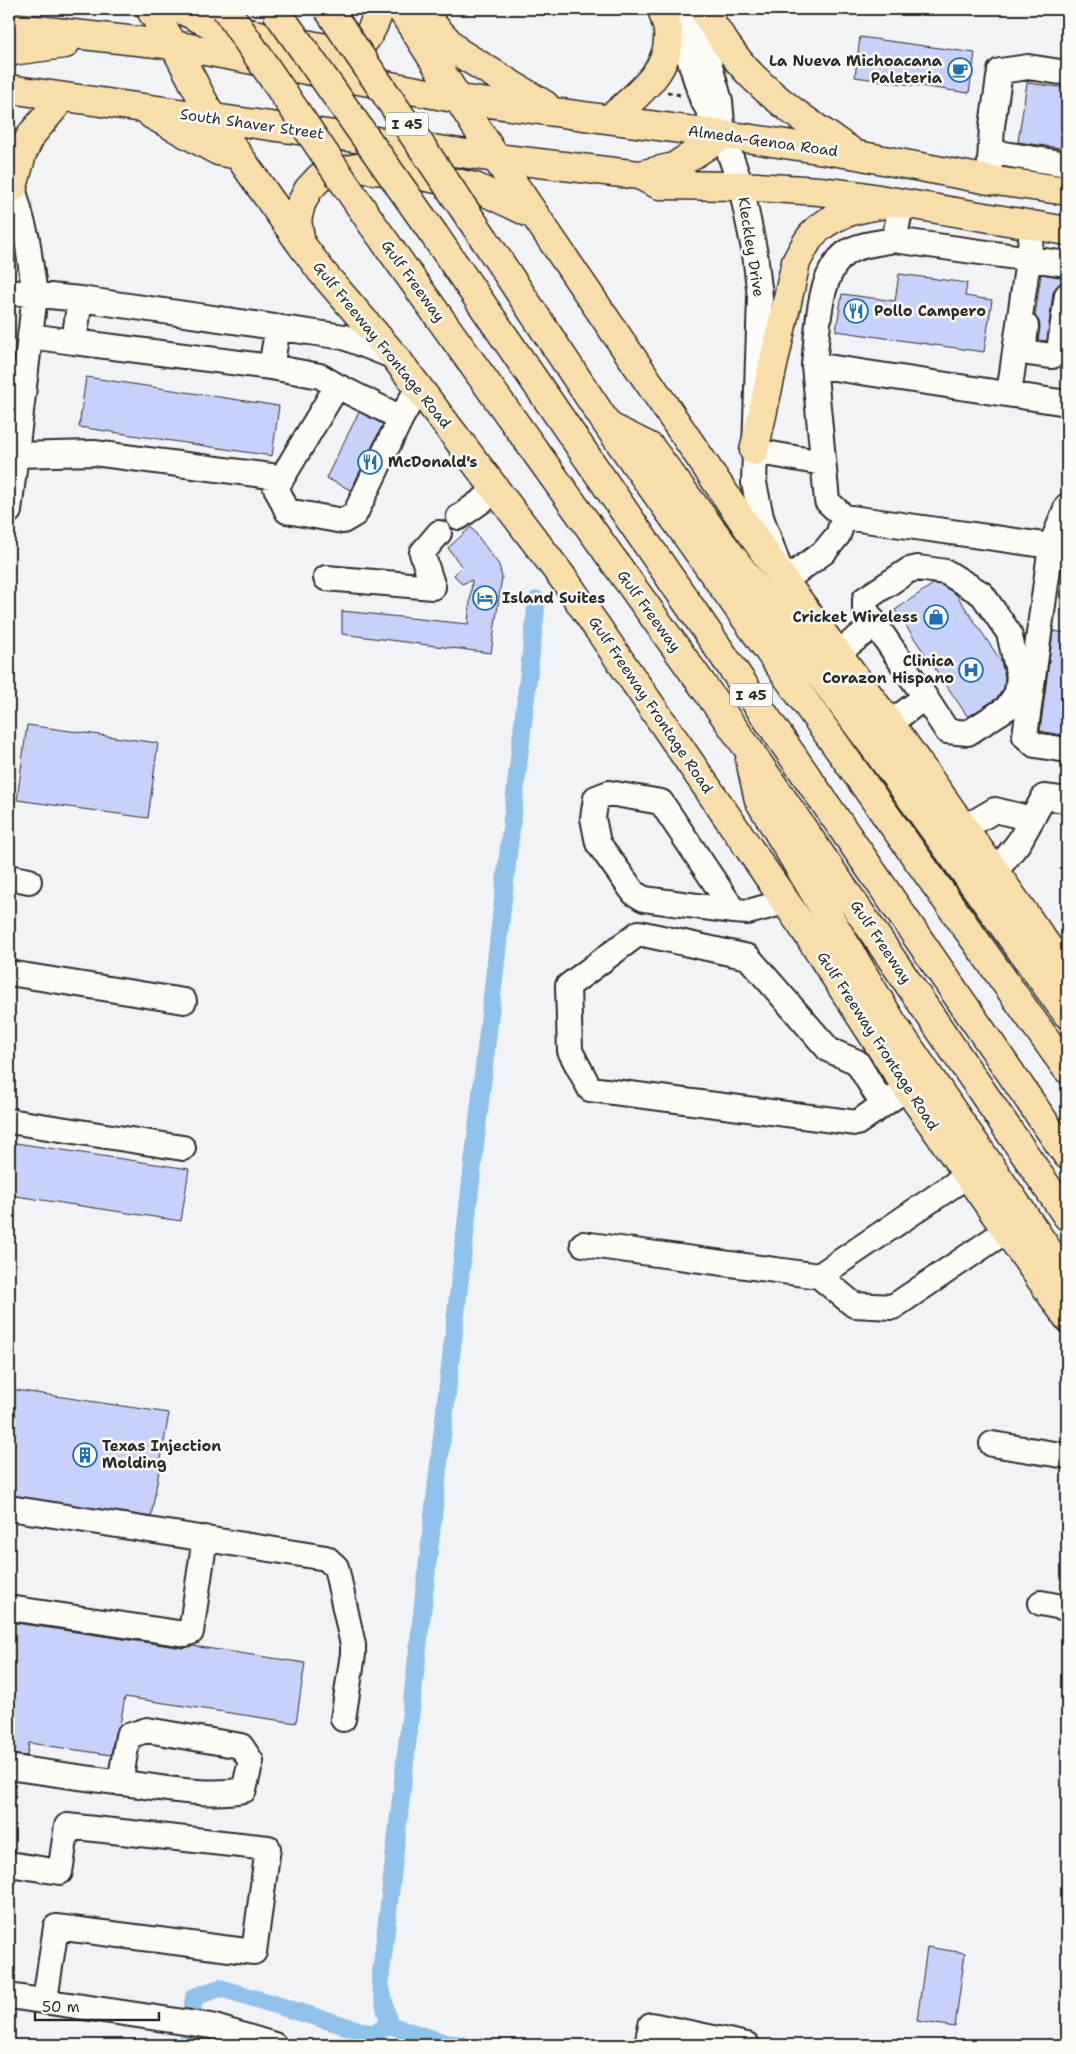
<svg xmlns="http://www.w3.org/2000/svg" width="1076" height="2054" font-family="'Shantell Sans',sans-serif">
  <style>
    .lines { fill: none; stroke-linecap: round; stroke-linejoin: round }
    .canal { stroke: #90c2ec; stroke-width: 18 }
    .building { fill: #c8d1f9; stroke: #2b2b2b }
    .minor-casing { stroke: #2b2b2b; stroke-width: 28 }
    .major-casing { stroke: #2b2b2b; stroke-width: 31 }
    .highway-casing { stroke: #2b2b2b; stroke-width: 31 }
    .path { stroke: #2b2b2b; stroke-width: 3; stroke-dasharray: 5 4; stroke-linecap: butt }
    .minor { stroke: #fdfcf7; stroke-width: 24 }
    .major { stroke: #f8deab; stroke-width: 28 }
    .highway { stroke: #f8deab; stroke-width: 28 }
    .highway-bridge-casing { stroke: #2b2b2b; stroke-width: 31; stroke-linecap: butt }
    .highway-bridge { stroke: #f8deab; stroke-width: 28 }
    .labels { text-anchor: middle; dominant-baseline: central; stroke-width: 5; stroke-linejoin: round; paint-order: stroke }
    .shield { fill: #fdfcf7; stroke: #6a6a68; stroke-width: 1 }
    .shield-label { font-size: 14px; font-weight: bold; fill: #2b2b2b }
    .poi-label { font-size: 15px; font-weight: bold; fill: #2b2b2b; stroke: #fdfcf7; text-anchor: start }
    .street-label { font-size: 15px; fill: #2b2b2b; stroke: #fdfcf7 }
  </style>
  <rect width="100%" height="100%" fill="#f2f3f7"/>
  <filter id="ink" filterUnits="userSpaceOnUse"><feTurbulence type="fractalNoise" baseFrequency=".02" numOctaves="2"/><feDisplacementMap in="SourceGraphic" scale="10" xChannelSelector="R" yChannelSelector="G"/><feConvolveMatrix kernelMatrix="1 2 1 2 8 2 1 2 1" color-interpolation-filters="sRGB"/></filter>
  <g filter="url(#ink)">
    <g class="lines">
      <path class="canal" d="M389,2025l-9,-42 157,-1383
        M188,2045l6,-48 26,-9 152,46 17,-9 57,18 16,2"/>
    </g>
    <path class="building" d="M860,37l115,16 -6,40 -114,-16z
      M1027,83l40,5v61l-49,-7z
      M899,274l68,9 -2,13 27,4 -8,52 -148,-21 6,-37 53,7z
      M1041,274l24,4 -1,4 -7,4 -4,7 -6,48 -9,-1 2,-13 -1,-6 -4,-5z
      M86,377l193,29 -7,50 -193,-29z
      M359,412l24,12 -32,66 -25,-12z
      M471,527l28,38 3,12 -11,76 -149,-19v-23l126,13 4,-44 -10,4 -8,-9 8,-8 -14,-19z
      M933,584l8,1 15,9 45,67 4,16 -1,11 -7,10 -29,19 -73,-107z
      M1053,631l14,2v103l-27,-5z
      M27,725l131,18 -10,75 -131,-18z
      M9,1142l180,27 -8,52 -172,-26z
      M9,1389l160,24 -18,104 -142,-22z
      M9,1622l174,26 10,-2 112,17 -9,60 -171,-26 -5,28 -5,8 -4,22 -82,-12 -2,13 -18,-2z
      M927,1947l38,6 -10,74 -38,-6z"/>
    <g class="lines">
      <g class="minor-casing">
        <path id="minor" d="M674,9l28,90 21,36 18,51 14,68 5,43 -6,186 7,34 23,64 40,-29 14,-17 6,-18 207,29 16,-40
          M693,9l27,92 2,23
          M991,152l76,12
          M9,173l18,66 8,56 -26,216
          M989,180l3,-54 8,-55 28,-4 39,6
          M894,240l173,24
          M9,292l71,7 264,38 51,20
          M80,299l-6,43 197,25 7,-40
          M1026,326l-2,19 5,8 23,3 7,-5 8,-56
          M30,336l44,6
          M814,365c4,-34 3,-90 32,-112 12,-9 34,-10 48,-13l8,-38
          M271,367l49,9 17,10
          M1009,394l24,-169
          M754,451l69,12
          M15,455l79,-2 177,23 16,35 56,10 12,-7 46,-96 17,-30
          M276,488l61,-102 64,32
          M459,517l38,-27
          M844,517l-17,-16 -13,-136 253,38
          M1051,546l-26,190 10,9 32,5
          M326,578l107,9 -11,-34 17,-20
          M837,653l38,-28
          M889,724l36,-27 22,34 21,2 39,-25 10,-15 2,-17 -10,-43 -27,-39 -36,-22 -28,-4 -9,2 -44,29v10l60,88
          M964,828l31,-18 37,9
          M995,872l24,-30 25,-45 23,3
          M9,877l20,4
          M734,911l-73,-109 -52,-9 -13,5 -3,20 5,25 36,50 10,6 90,12 14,1 37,-10
          M9,973l175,28
          M883,1105l-26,-43 -28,-12 -81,-93 -109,-24 -71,53 2,65 20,38 267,34 50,-35
          M9,1121l174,27
          M583,1244l236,32 35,29 39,2 114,-77
          M819,1276l149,-101
          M992,1444l75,12
          M9,1508l317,50 10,9 17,78v9l-10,65
          M1041,1603l26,5
          M9,1608l176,26 6,-2 14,-94
          M9,1767c45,7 91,13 136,19 33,4 66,10 99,4l7,-29 -10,-15 -94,-16 -19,6 -8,47
          M9,1864l51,8 7,-46 201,22 -14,104 -198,-25 -11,73
          M9,1996l202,30 63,19
          M647,2045l4,-20 96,20"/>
      </g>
      <g class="major-casing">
        <path id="major" d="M150,9l24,36 38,73 89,126 21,28 73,85 171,225 239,348 102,158 160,229
          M180,9l37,18 130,25c19,-4 27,-27 33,-43
          M401,9l95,149 288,423 117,158 166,235
          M418,9l40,43 87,53
          M703,9c15,24 30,48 50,68 30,30 65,52 99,75
          M9,27l165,18 285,54 287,39 111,17 132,25 78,11
          M9,53l2,-2 54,-7
          M9,89l487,69 143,17 20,10 82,1 78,5 42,5 206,35
          M152,115l66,36 20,4
          M610,119c25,-23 62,-48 58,-88 -1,-7 -4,-15 -6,-22
          M640,175l34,-8 49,-32
          M13,187l9,-33 9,-19 32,-38
          M301,244l-4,-24 4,-16 7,-14 12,-13 36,-9 57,6 62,13 59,28
          M754,451l42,-189c5,-9 10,-20 16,-27 18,-20 43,-26 68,-30"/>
      </g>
      <g class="highway-casing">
        <path id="highway" d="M373,225l374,522 320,469
          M435,236l632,919
          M485,240l124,187 458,642
          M612,428l38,19 225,301 192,266
          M750,760l9,40 134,224 174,254"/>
      </g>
      <path class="path" d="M667,92l13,3"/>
      <use href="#minor" class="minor"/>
      <use href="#major" class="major"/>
      <use href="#highway" class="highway"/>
      <g class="highway-bridge-casing">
        <path id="highway-bridge" d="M226,9l147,216
          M275,9l160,227
          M328,9l157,231"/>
      </g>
      <use href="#highway-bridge" class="highway-bridge"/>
    </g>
  </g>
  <defs>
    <g id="cafe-ring" transform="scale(1.25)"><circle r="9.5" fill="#fdfcf7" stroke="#1f6fb2" stroke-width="1.5"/><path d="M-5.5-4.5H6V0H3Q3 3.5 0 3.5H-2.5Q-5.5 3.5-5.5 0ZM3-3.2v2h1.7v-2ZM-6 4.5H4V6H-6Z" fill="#1f6fb2"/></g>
    <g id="restaurant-ring" transform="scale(1.25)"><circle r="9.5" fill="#fdfcf7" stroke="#1f6fb2" stroke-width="1.5"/><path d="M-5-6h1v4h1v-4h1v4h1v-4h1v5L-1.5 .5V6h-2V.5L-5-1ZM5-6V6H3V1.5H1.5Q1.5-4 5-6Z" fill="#1f6fb2"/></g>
    <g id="hotel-ring" transform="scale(1.25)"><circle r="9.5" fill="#fdfcf7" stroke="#1f6fb2" stroke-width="1.5"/><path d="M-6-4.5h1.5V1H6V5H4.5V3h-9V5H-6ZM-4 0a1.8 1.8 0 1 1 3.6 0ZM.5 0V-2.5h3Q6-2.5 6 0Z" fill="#1f6fb2"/></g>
    <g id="shop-ring" transform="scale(1.25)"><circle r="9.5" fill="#fdfcf7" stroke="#1f6fb2" stroke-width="1.5"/><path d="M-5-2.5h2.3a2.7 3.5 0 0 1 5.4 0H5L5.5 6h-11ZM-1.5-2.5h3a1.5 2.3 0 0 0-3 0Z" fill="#1f6fb2"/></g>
    <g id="hospital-ring" transform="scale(1.25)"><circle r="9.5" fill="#fdfcf7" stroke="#1f6fb2" stroke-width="1.5"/><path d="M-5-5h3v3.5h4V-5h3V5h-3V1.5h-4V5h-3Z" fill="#1f6fb2"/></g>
    <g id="building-ring" transform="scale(1.25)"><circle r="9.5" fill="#fdfcf7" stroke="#1f6fb2" stroke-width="1.5"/><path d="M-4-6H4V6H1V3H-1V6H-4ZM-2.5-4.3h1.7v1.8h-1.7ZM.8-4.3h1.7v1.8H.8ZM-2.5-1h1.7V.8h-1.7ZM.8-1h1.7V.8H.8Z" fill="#1f6fb2"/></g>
  </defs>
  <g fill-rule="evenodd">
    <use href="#cafe-ring" x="960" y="70"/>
    <use href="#restaurant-ring" x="856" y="311"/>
    <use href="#restaurant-ring" x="370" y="462"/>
    <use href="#hotel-ring" x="485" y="598"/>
    <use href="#shop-ring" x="936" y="617"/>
    <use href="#hospital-ring" x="971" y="670"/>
    <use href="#building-ring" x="85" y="1455"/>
  </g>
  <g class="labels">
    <g class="shield">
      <rect x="386" y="112.5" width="42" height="23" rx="4"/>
      <rect x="730" y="683.5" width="42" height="23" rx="4"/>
    </g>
    <g class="shield-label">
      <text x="407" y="124">I 45</text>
      <text x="751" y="695">I 45</text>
    </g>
    <g class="poi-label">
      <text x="942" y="61" text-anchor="end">La Nueva Michoacana<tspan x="942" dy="17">Paleteria</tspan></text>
      <text x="874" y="311">Pollo Campero</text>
      <text x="388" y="462">McDonald's</text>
      <text x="502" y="598">Island Suites</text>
      <text x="918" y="617" text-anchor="end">Cricket Wireless</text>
      <text x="954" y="661" text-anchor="end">Clinica<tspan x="954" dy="17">Corazon Hispano</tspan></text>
      <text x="102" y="1446">Texas Injection<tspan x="102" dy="17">Molding</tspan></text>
    </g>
    <g class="street-label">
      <text transform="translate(252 124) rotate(8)">South Shaver Street</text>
      <text transform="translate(763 141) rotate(8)">Almeda-Genoa Road</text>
      <text transform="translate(751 247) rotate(81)">Kleckley Drive</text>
      <text transform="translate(413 281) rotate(54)">Gulf Freeway</text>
      <text transform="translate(382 345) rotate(51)">Gulf Freeway Frontage Road</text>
      <text transform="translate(649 611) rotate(54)">Gulf Freeway</text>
      <text transform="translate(651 705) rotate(56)">Gulf Freeway Frontage Road</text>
      <text transform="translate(881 942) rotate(56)">Gulf Freeway</text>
      <text transform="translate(878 1041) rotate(57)">Gulf Freeway Frontage Road</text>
    </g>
  </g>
  <rect width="1076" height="2054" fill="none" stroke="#fdfcf7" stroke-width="30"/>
  <rect x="15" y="15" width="1046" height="2024" fill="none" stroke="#2b2b2b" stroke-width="2" filter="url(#ink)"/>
  <path d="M35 2012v8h124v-8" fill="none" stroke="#2b2b2b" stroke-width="2.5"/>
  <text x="42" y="2012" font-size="15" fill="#2b2b2b" stroke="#fdfcf7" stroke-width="4" paint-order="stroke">50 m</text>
</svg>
